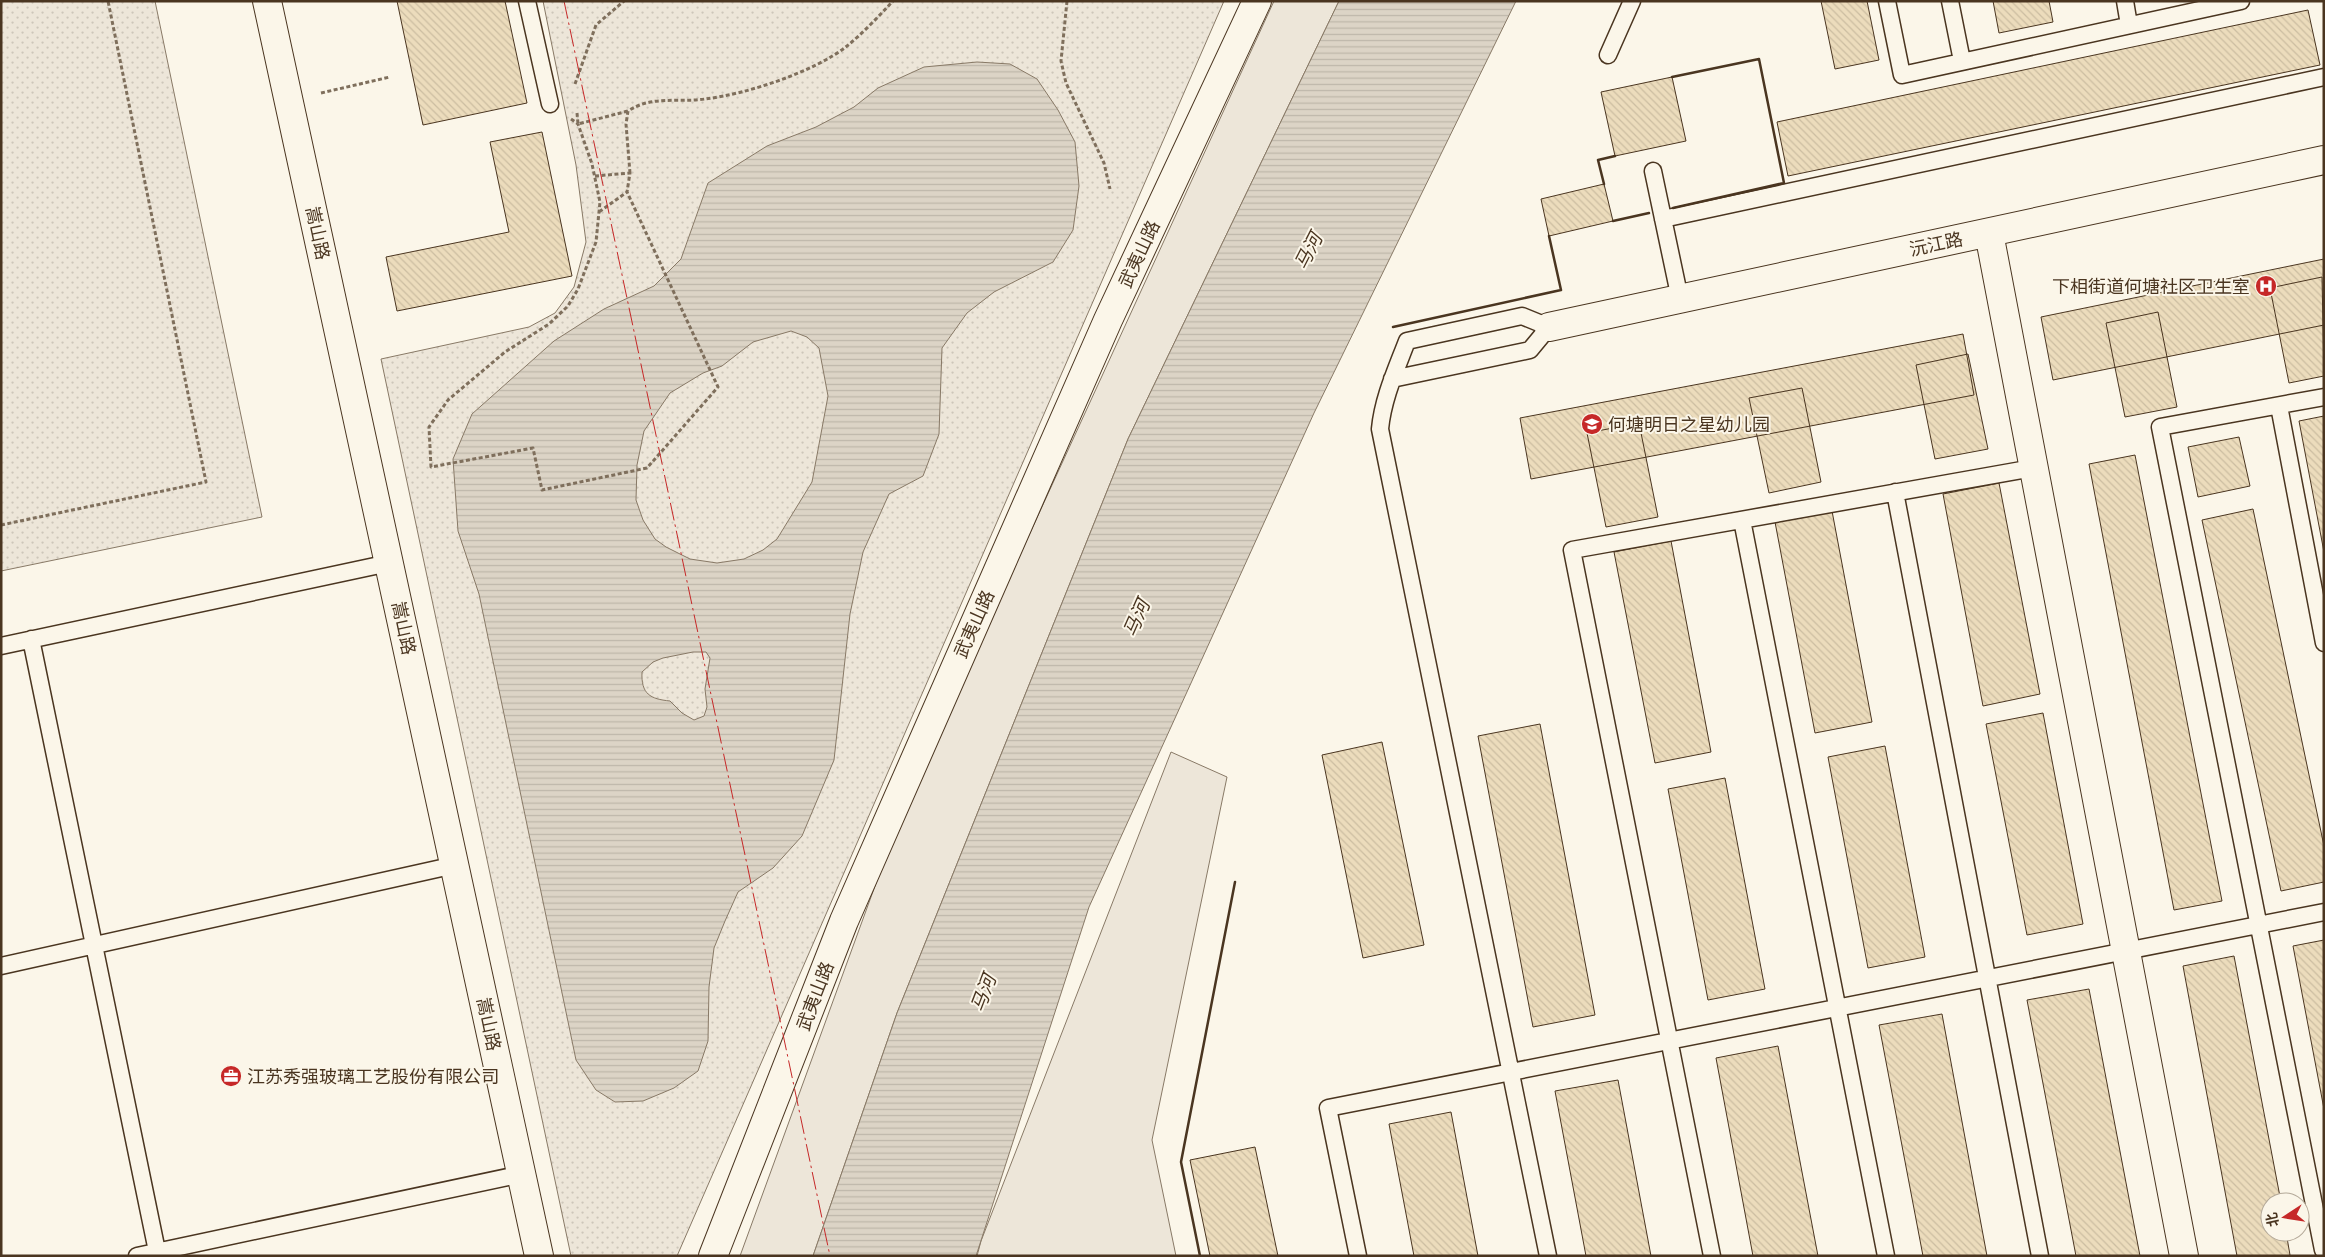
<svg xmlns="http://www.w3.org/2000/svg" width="2325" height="1257" font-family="'IBM Plex Sans','Noto Sans SC',sans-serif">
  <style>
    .grass { fill: #ede6d9; stroke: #887966 }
    .garden { fill: url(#garden-dots); stroke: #887966 }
    .water { fill: url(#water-rules); stroke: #887966; fill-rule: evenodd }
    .building { fill: url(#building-back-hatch); stroke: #4a3520 }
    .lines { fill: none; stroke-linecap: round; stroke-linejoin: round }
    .lane-casing { stroke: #4a3520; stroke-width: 19 }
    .street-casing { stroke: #4a3520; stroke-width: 30 }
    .secondary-casing { stroke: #4a3520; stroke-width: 30 }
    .path { stroke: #7f6f5c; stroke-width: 3; stroke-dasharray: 4 2.5; stroke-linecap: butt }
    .lane { stroke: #fbf6e9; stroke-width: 16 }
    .street { stroke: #fbf6e9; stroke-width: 28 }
    .secondary { stroke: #fbf6e9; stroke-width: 28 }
    .wall { stroke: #4a3520; stroke-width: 2.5 }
    .power { stroke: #c62828; stroke-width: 1; stroke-dasharray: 18 4 2.5 4; stroke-linecap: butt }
    .labels { text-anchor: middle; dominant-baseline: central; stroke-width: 4; stroke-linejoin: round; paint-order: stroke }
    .street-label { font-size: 18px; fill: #4a3520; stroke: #fbf6e9 }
    .poi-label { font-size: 18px; fill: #4a3520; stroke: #fbf6e9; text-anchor: start }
    .water-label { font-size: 19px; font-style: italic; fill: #4a3520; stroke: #fbf6e9 }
  </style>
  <defs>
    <pattern id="garden-dots" width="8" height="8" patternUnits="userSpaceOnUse" patternTransform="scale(1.25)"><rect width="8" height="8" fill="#ede6d9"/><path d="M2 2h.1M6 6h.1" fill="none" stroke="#cdc6ba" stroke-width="1.8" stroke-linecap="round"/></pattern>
    <pattern id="water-rules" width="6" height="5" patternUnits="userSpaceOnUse" patternTransform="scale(1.25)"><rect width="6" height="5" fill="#dcd4c6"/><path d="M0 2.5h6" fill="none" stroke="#beb7aa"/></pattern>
    <pattern id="building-back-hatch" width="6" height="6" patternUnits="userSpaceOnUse" patternTransform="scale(1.25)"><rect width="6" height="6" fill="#ecdcbc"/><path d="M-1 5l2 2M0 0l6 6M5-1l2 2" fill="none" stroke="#ccbda1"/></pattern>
  </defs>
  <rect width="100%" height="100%" fill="#fbf6e9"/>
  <path class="grass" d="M1274,1h65l-211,438 -231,574 -84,243h-73l162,-444z
    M1171,752l56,25 -75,363 24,116h-199l4,-15z"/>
  <path class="garden" d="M1,1h154l107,516 -261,54z
    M543,1h681l-547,1255h-106l-190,-897 148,-32 26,-14 19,-26 12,-45 -10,-77z"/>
  <path class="water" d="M1339,1h177l-202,412 -225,494 -113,349h-163l84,-243 231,-574z
    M977,62l33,2 27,15 21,31 17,32 4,44 -6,44 -20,32 -59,30 -27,21 -25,35 -3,86 -16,42 -34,18 -26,58 -13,62 -16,146 -32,76 -29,32 -35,24 -13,29 -11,27 -5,39 -1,54 -10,30 -24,17 -31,13 -28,1 -19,-12 -20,-30 -97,-466 -21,-63 -5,-72 19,-45 82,-73 50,-32 50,-23 27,-27 27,-76 59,-37 49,-19 38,-20 24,-19 46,-21zM791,331l16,6 12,11 9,48 -16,86 -35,57 -14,11 -19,9 -27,4 -27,-4 -24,-12 -11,-8 -12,-19 -7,-20 1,-35 7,-34 26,-38 33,-20 19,-7 31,-24zM693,652h13l4,6 -5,31 2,18 -3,9 -10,4 -12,-7 -12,-12c-20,-2 -29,-7 -28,-29l11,-10 10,-4z"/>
  <path class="building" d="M397,1h108l22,102 -104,22z
    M1821,1h46l12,59 -44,9z
    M1993,1h56l4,21 -54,11z
    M2308,10l12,55 -532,111 -11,-54z
    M1672,77l14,64 -71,15 -14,-64z
    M542,132l30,144 -175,35 -11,-54 123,-25 -19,-90z
    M1604,184l9,37 -64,15 -8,-37z
    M2324,259v66l-271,55 -12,-63z
    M2322,277l2,99 -35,7 -19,-95z
    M2158,312l19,95 -52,10 -19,-94z
    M1963,334l11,61 -443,84 -11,-61z
    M1968,354l20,95 -53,10 -19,-94z
    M1802,388l19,94 -52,11 -20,-95z
    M2324,416v136l-25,-131z
    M1639,423l19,94 -52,10 -19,-94z
    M2239,437l11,49 -52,11 -10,-50z
    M2135,455l87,446 -48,9 -85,-446z
    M1999,483l41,211 -57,12 -40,-212z
    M2253,509l71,337v36l-43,9 -79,-371z
    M1832,511l40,211 -57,11 -40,-211z
    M1671,541l40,211 -56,11 -41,-211z
    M2043,713l40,211 -56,11 -41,-211z
    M1540,724l55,291 -62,12 -55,-291z
    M1382,742l42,203 -61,13 -41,-203z
    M1885,746l40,211 -57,11 -40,-211z
    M1725,778l40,211 -57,11 -40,-211z
    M2324,940v169l-31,-163z
    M2234,956l47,246h-11v30h16l4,23 -3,1h-50l-54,-290z
    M2089,989l51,267h-64l-49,-256z
    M1942,1014l45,242h-64l-44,-231z
    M1778,1046l40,210h-65l-37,-198z
    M1618,1080l33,176h-65l-31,-165z
    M1451,1112l27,144h-64l-25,-132z
    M1255,1147l23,109h-68l-20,-96z"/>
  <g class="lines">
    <g class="lane-casing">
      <path id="lane" d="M527,1l23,103
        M1887,1l15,74 339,-74
        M1950,1l12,60
        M2125,1l4,24
        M1608,55l24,-54
        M1653,171l27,128
        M1663,219l661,-142
        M1392,379l138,-29 19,-23 -27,-11 -115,25c-11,29 -24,57 -27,88l168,827
        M2279,406l45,237
        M1895,492l145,764
        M1742,520l144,736
        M31,639l127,617
        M1,646l388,-83
        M1,966l454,-101
        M2323,1250l-163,-823 164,-30
        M137,1256l385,-82
        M1358,1256l-30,-148 996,-196
        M1712,1256l-140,-706 461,-82"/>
    </g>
    <g class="street-casing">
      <path id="street" d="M267,1l272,1255
        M1989,233l195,1023
        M1549,327l775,-167"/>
    </g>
    <g class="secondary-casing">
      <path id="secondary" d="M713,1256l131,-335 264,-601 149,-319"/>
    </g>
    <path class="path" d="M1067,1l-6,60 5,22 38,80 6,26
      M575,84l21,-59 28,-24
      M321,93l69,-16
      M577,113l1,11 50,-13
      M571,119l7,5 14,40 8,38 -4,40 -18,47 -10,17 -19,18 -44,28 -57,48 -19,27 2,40 102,-19 9,42 105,-22 71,-81 -91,-195
      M630,173l-4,-49 2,-13c24,-16 50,-8 77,-12 42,-5 109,-27 142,-53 16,-13 32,-30 46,-45
      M595,176l35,-3 -3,19 -28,20
      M1,525l205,-43 -98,-481"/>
    <use href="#lane" class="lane"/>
    <use href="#street" class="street"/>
    <use href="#secondary" class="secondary"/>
    <path class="wall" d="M1672,77l87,-18 25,124 -111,25
      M1604,184l-6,-24 17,-4
      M1613,221l36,-8
      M1393,327l168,-37 -12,-54
      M1200,1256l-19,-94 54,-280"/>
    <path class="power" d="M564,1l266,1255"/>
  </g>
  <defs>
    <g id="hospital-disc" transform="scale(1.125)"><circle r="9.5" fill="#c62828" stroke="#fbf6e9"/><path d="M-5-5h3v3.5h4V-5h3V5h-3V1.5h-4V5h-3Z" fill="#fff"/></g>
    <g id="school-disc" transform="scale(1.125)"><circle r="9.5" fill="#c62828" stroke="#fbf6e9"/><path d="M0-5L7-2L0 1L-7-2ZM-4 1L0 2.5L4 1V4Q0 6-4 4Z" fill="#fff"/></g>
    <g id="office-disc" transform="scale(1.125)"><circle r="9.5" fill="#c62828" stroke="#fbf6e9"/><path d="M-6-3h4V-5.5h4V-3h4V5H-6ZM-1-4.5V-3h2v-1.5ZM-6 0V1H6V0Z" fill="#fff"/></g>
  </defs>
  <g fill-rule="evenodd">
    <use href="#hospital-disc" x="2266" y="286"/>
    <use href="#school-disc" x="1592" y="424"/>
    <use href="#office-disc" x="231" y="1076"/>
  </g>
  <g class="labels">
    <g class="street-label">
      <text transform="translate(318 233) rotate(78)">嵩山路</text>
      <text transform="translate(1936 244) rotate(-12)">沅江路</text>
      <text transform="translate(1139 254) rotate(-65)">武夷山路</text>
      <text transform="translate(974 624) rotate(-66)">武夷山路</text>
      <text transform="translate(404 628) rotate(78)">嵩山路</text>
      <text transform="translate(815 996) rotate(-69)">武夷山路</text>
      <text transform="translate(489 1024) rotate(78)">嵩山路</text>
    </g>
    <g class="poi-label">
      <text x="2250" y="286" text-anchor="end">下相街道何塘社区卫生室</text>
      <text x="1608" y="424">何塘明日之星幼儿园</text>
      <text x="247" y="1076">江苏秀强玻璃工艺股份有限公司</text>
    </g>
    <g class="water-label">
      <text transform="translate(1308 251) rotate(-63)">马河</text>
      <text transform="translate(1136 618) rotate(-66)">马河</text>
      <text transform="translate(983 993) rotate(-69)">马河</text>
    </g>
  </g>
  <rect width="2325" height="1257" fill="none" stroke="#4a3520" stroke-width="5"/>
  <g transform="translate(2285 1217) rotate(258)"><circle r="24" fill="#fbf6e9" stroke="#b4a999"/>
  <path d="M0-4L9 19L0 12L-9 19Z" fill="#c62828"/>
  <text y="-8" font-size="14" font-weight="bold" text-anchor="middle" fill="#4a3520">北</text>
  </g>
</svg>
